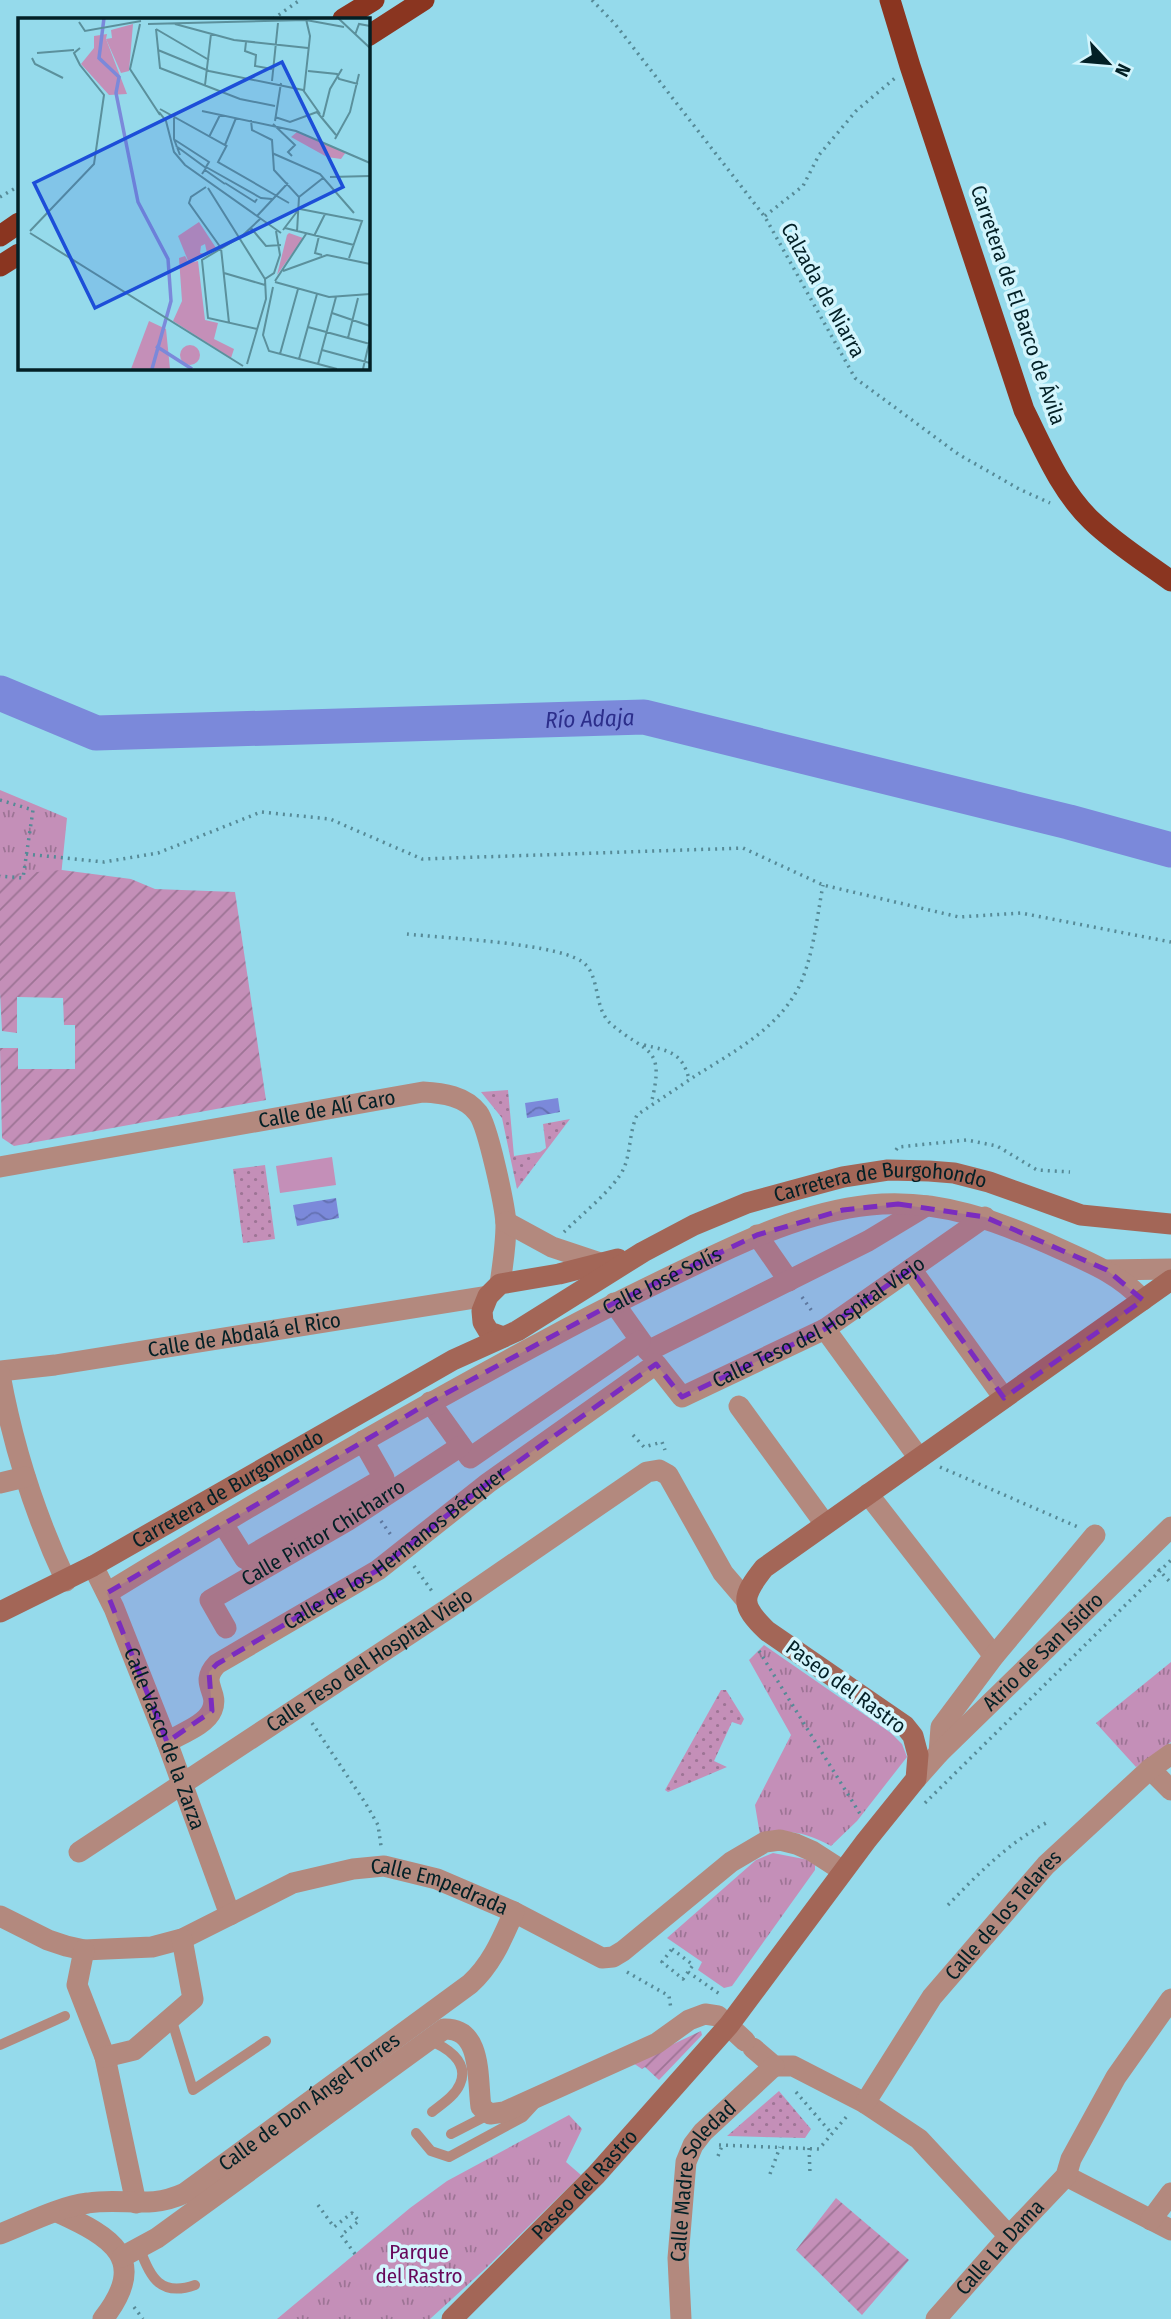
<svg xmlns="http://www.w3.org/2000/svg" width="1171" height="2319" font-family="'Fira Sans Condensed',sans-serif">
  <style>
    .grass { fill: url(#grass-dots) }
    .park { fill: url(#park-tufts) }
    .garden { fill: url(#garden-furrows) }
    .pitch { fill: #c48fb8 }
    .water { fill: url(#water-waves) }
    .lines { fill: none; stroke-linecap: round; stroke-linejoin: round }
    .river { stroke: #7b89da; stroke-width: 35 }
    .path { stroke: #568a97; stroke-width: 3.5; stroke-dasharray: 2 5; stroke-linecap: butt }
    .lane { stroke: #b3897e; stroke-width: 10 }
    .street { stroke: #b3897e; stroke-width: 21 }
    .secondary { stroke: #a36657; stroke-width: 21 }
    .highway { stroke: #8a3520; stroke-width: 21 }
    .marked { fill: #7b2cbf; fill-opacity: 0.2; stroke: #7b2cbf; stroke-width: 5; stroke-dasharray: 14 9; stroke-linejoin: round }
    .labels { text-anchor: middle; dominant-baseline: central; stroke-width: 7; stroke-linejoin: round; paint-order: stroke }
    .street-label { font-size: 21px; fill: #032026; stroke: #d3f5fd }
    .park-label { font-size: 21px; fill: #66075a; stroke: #d3f5fd }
    .water-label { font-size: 23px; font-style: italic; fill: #2c2e8b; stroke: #d3f5fd }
    .inset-river { fill: none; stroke: #7b89da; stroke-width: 3.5 }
    .inset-road { fill: none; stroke: #5b909c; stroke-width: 2 }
    .view { fill: #1d4ed8; fill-opacity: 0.15; stroke: #1d4ed8; stroke-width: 3.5 }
    .inset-edge { fill: none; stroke: #032026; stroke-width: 3.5 }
  </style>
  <defs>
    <pattern id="grass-dots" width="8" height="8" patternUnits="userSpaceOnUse" patternTransform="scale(1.75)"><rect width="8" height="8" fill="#c48fb8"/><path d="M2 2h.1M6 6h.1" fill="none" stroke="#9d7495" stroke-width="1.8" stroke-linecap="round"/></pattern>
    <pattern id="park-tufts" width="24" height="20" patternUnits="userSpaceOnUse" patternTransform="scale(1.75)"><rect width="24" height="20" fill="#c48fb8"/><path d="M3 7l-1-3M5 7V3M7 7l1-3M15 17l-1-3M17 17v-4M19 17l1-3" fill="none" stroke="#9d7495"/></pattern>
    <pattern id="garden-furrows" width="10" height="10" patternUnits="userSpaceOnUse" patternTransform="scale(1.75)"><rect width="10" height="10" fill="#c48fb8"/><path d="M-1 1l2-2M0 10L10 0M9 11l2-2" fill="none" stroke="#9d7495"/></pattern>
    <pattern id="water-waves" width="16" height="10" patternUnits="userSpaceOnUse" patternTransform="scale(1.75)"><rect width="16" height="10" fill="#7b89da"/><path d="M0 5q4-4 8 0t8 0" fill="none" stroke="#6370b1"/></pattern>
  </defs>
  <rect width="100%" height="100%" fill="#95daeb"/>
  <path class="grass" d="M508,1090l6,66 26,-4 6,-4 -3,-24 27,-5 -53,70 -15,-71 -21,-26z
    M265,1165l10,74 -32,4 -10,-74z
    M721,1690h5l18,29 -3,6 -9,-3 -18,39 13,6 -59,25 -3,-2z
    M779,2091l32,38 -6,9 -78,-2z"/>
  <path class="park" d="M0,790l67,28 -6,58h-61z
    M764,1645l127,88 11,11 5,13 -50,64 -26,25c-24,-13 -44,-18 -71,-11l-5,-30 36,-70 -42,-75z
    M1171,1662v80l-35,25 -40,-44z
    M773,1853l36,7 6,5v5l-83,116 -8,2 -26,-18 4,-8 -35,-24 89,-78z
    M569,2115l13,14 -16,33 15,13 -96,94 -55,50h-153l133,-111 37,-27z"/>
  <path class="garden" d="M62,870l69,9 24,10 80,3 31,208 -252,46 -12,-8 -2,-90h18v21h57v-44h-11l-1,-27 -46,-1v36l-15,-2 -2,-39v-117z
    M701,2031l1,4 -43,45 -14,-13 -3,2 -9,-6z
    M836,2198l73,62 -47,55 -66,-65z"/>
  <path class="pitch" d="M332,1157l4,28 -56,8 -4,-27z"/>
  <path class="water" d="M558,1098l2,14 -33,6 -2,-15z
    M336,1198l3,20 -42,8 -4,-21z"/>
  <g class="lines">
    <path class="river" id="s1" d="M0,693l96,40 548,-16 425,105 102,28"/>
    <path class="path" d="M592,0l23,24 150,193 90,161 103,76 61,35 31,14
      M273,19l27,-19
      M0,197l19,-11
      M765,216l38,-30 16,-31 37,-44 39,-33
      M0,800l33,10 -10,68 -23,-2
      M26,854l78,8 54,-9 103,-41 69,7 92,40 321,-11 80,37 136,32 62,-4 150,29
      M407,934c33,4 160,9 179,31 14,15 8,44 25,59 36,31 55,20 40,80
      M644,1045c25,6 38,7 45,34
      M896,1150l2,-3 69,-7 30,6 40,24 33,2
      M564,1232c16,-16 51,-44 60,-64 7,-17 5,-35 13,-53 19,-13 39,-26 58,-39 40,-25 88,-50 107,-96 12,-30 15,-63 21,-95
      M802,1297l12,17
      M633,1435l11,12 18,-5 3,8
      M940,1467l138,60
      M381,1521l10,14
      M414,1566l20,28
      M1158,1569l13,14
      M759,1651l103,166
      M312,1723l54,81 12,21 3,21
      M925,1803l246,-243
      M948,1905c30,-31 59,-61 98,-82
      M672,1949l21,16 -10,14 -21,-17z
      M627,1972l42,24 2,13
      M688,1972l33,23
      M796,2092l36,42
      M719,2145l100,4 28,-33
      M809,2148l1,25
      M718,2156l4,-10
      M770,2174l10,-27
      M318,2205l16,22 18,-14 7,8 -18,14 14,19
      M134,2307l9,12"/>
    <path class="lane" d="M171,2018l22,72 73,-49
      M427,2040c18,6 43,21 33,44 -5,12 -18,20 -28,28
      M0,2045l65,-29
      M416,2133l15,18 18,6 74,-40 11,-12
      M451,2134l39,-20
      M140,2249c10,29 21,48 55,36"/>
    <g class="street">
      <path id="s2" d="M0,1167l423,-75c20,1 42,4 55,21 10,13 27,93 28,111 0,20 -3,40 -6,60"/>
      <path d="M506,1222l46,25 51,17"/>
      <path d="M757,1235l32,46"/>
      <path d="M911,1269l93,129"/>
      <path d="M1107,1270l64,-1"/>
      <path d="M614,1303l34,48 220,-110 58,-35"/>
      <path d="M825,1329l94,129"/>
      <path id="s3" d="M0,1371l55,-6 433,-69"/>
      <path d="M0,1375c13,71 35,140 66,206"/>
      <path d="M430,1402l40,56 170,-117"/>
      <path d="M739,1406l86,118"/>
      <path d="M0,1483l25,-6"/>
      <path d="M868,1494l126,162"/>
      <path d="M223,1524l22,35 139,-81 -21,-37"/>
      <path id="s4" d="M93,1566l21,42 53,134 63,173"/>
      <path id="s5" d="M107,1593c147,-90 296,-177 448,-258 44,-24 89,-46 135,-68 58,-28 115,-55 180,-62 69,-7 128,16 190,44 31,14 59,25 83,51"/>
      <path id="s6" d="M226,1628l-16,-28 137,-79 114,-75"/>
      <path id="s7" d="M167,1742c13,-8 39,-17 45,-32 8,-19 -14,-26 5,-46l161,-94 110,-87 168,-119 26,33 143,-68 160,-112"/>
      <path d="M939,1753l2,-26 53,-71 101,-121"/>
      <path d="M1150,1769l21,21"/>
      <path id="s8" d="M916,1779l23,-26 232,-226"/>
      <path id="s9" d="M79,1852l367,-242 201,-138 12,-2 9,5 55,98 23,27"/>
      <path id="s10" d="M0,1916l48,24 18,6 18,4 68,-3 30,-8 111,-56 60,-14 31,-3 53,13 77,33 88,46 11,-1 10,-6 108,-89 34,-20 15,-2 16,4 16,7 31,20"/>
      <path d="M84,1950l-7,35 28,72 31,146"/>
      <path d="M753,2048l21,18h19l72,37 54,36 90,97"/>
      <path d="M105,2057l29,-7 59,-51 -11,-60"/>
      <path id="s11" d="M865,2103l67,-106 114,-132 104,-96 21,-15"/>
      <path d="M1066,2176l105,54"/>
      <path d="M57,2212c55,25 93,47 46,107"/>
      <path d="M1151,2220l20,-27"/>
      <path id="s12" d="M0,2234c28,-11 58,-27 88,-31 37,-6 60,7 97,-10l285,-209c22,-20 32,-45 44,-72"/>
      <path d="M122,2257l35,-19 287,-209c39,-1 33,50 37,78l9,7 14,-2 153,-69 32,-23 16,-6 13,2 27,25"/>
      <path id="s13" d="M681,2319l-3,-61 8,-96 7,-17 10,-13 71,-66"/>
      <path id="s14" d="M936,2319l73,-83 57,-60 5,-17 45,-82 55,-78"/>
    </g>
    <g class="secondary">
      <path d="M503,1337l-14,-5 -6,-10 -1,-11 6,-15 12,-12 59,-10 59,-15"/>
      <path id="s15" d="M0,1612l93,-46 360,-206 64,-29 126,-79 51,-27 53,-22 96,-26 45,-7 41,1 25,2 35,9 92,33 90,9"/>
      <path id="s16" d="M452,2319l144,-144 133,-150 137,-184 50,-62 2,-24 -5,-19 -8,-10 -138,-95c-27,-26 -26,-34 -3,-63l407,-288"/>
    </g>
    <path class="highway" d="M890,0l20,66 114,344c19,38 37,82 68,111 24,23 53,41 79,60
      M343,19l31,-19
      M368,36l56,-36
      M0,236l19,-13
      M0,266l19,-12"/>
  </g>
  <path class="marked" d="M898,1204l87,13 122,53 36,30 -139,98 -93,-129 -86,60 -143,68 -26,-33 -168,119 -110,87 -161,94 -8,8 3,39 -45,31 -60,-149 323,-191 184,-99 143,-68 86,-25z"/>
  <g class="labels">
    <g class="street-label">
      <text transform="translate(823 290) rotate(61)">Calzada de Niarra</text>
      <text transform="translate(1018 305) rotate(71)">Carretera de El Barco de Ávila</text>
      <text stroke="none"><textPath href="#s2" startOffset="332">Calle de Alí Caro</textPath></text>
      <text stroke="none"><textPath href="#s15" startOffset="989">Carretera de Burgohondo</textPath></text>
      <text stroke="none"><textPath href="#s5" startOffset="637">Calle José Solís</textPath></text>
      <text stroke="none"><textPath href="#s7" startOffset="836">Calle Teso del Hospital Viejo</textPath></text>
      <text stroke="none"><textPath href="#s3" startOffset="247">Calle de Abdalá el Rico</textPath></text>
      <text stroke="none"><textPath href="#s15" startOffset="259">Carretera de Burgohondo</textPath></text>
      <text stroke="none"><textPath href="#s6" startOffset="164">Calle Pintor Chicharro</textPath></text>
      <text stroke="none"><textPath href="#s7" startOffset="318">Calle de los Hermanos Bécquer</textPath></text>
      <text stroke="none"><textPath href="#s8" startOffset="180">Atrio de San Isidro</textPath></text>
      <text stroke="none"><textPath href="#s9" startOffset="348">Calle Teso del Hospital Viejo</textPath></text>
      <text transform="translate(846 1687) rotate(36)">Paseo del Rastro</text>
      <text stroke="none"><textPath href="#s4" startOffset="187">Calle Vasco de la Zarza</textPath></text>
      <text stroke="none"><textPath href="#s10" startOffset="466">Calle Empedrada</textPath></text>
      <text stroke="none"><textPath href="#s11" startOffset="234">Calle de los Telares</textPath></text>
      <text stroke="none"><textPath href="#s12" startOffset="346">Calle de Don Ángel Torres</textPath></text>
      <text stroke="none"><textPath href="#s16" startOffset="189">Paseo del Rastro</textPath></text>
      <text stroke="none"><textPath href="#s13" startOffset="145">Calle Madre Soledad</textPath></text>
      <text stroke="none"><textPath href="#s14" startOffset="96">Calle La Dama</textPath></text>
    </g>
    <g class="park-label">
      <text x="419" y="2252">Parque<tspan x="419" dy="24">del Rastro</tspan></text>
    </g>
    <g class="water-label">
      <text stroke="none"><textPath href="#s1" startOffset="598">Río Adaja</textPath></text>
    </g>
  </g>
  <g transform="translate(18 18)">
    <rect width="352" height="352" fill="#95daeb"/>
    <path d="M89,16l-1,5 21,55 -18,1 -28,-31 13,-16v-12zM131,303l17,8 4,40h-39z" fill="#c48fb8"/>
    <path d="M115,6l-4,47 -8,2 -15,-34 6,-1 -1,-8zM279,114l49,20 -5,7 -14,-2 -36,-20zM271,215l14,5 -26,37 10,-40zM167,238l4,7 9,-2 7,59 13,3 -4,16 20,10 -3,9 -58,-37 9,-20 -3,-43z" fill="#c48fb8"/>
    <path d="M181,204l17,26 -9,5 -2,-9 -4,2 -1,7 5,1 -16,9 -11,-27z" fill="#c48fb8"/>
    <path d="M162 337a10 10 0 1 1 20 0a10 10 0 1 1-20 0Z" fill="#c48fb8"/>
    <path class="inset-river" d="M86,0l-5,40 20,19 -3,16 22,109 30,57 3,42 -19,68M138,328l36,23"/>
    <path class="inset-road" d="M320,0l32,30M61,4l6,9 56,-10M122,6l-10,45 30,46M130,6l158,-4 38,7M157,6l59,16 74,8M138,11l4,39 80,31 35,7M138,11l53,31M337,17l4,-11 11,2M228,24l-1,9 11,4 -1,11 17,3M140,32l51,21 94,19 17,24M19,35l37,-3M14,40l3,6 28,14M290,53l29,3 2,5 19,5M254,63l6,-58M187,67l6,-51M286,73l6,-55 -4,-17M142,91l65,36 11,-27M184,93l94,20 74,32M141,94l7,9 8,31 11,13 96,68M257,99l15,5 27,-10 19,23M305,99l7,-28 12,-20M156,100v21l6,16M233,102l1,10 20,10 2,30 25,27 -2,35M257,103l6,-38M255,106l22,21 -7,7 4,4M191,119l11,-22M317,121l15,-27 9,-38M157,122l34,22 -3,5 55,31 11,1M209,127l-9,17 71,41M158,128l30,22 -4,6M254,135l48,21 34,39M187,152l20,14M312,159l40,-1M207,165l30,19 2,-3M188,169l-15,10 -2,6 32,45 8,75M190,170l57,91M281,179l24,-19M282,191l62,12 -13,37M239,198l31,-33M233,210l15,18 15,-1M267,210l69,17M265,212l16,-21M12,213l64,-67 10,-69 -24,-30 -6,-12 6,-5M12,215l213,133M296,218l11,-22M301,218l-4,17 7,2M265,253l44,-16 43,9M206,255l41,12M257,263l31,-47M257,264l54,15 41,-3M255,269l-10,48 6,16 68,18M314,295l38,13M290,309l62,17M239,311l-49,-11 -6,-58 40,-24 18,-17M330,320l10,-40M304,332l48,13M262,336l18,-65M281,341l18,-65M229,346l19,-65 -1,-20 9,-6 6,-18 -4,-24M300,346l18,-67M345,351l7,-30"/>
    <path class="view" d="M264,44l61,125 -248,121 -61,-125z"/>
    <rect width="352" height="352" class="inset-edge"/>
  </g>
  <g transform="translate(1108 63) rotate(116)" stroke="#d3f5fd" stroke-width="5" paint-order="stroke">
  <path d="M0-5L12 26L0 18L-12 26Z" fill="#032026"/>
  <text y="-10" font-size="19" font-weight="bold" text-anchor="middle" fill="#032026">N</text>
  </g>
</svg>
